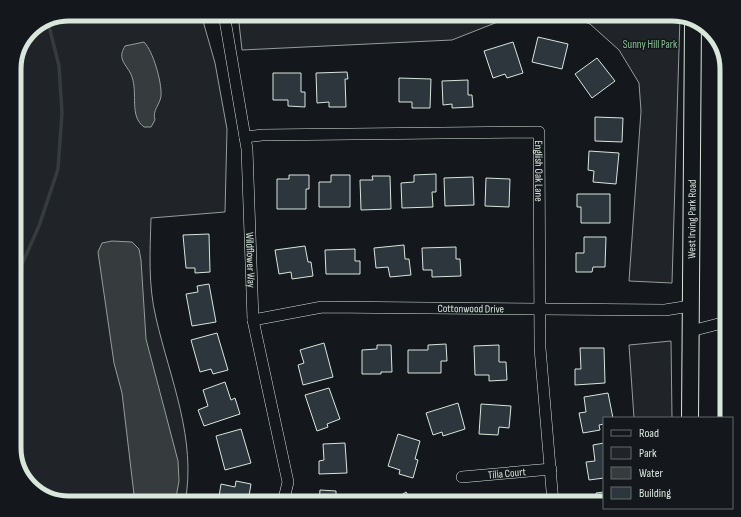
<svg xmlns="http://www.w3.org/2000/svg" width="741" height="517" font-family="'Sofia Sans Condensed',sans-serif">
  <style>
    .green { fill: #202428; stroke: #939e99 }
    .water { fill: #363b3e; stroke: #939e99 }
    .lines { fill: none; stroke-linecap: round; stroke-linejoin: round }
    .stream { stroke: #363b3e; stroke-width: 3.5 }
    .building { fill: #2c363c; stroke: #d8e6dc }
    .minor-casing { stroke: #d8e6dc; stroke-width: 12 }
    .secondary-casing { stroke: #d8e6dc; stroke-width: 18 }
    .minor { stroke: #14181c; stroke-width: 11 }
    .secondary { stroke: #14181c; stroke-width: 16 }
    .labels { text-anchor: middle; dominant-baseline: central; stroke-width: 3; stroke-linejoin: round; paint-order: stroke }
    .park-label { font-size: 11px; fill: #8ac095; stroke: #14181c }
    .street-label { font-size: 11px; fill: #d8e6dc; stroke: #14181c }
    .rim { fill: none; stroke: #d8e6dc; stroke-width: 5 }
  </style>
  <rect width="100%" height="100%" fill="#14181c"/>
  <path class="green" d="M69,14h132l14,49 12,66 -2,83 -74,6c-1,34 -3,67 5,100 14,61 41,121 29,185h-117l-32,-11 -22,-40v-387l18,-37z
    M238,14h280l-66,26 -210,10z
    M565,14h108l7,2 -8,267 -43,-2 12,-170 -2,-28 -20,-33 -29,-26z
    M671,341l1,77h-38l-5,-73z"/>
  <path class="water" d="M144,42c9,9 18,40 17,54 -1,9 -9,14 -6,24l-4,7h-7c-15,-11 -6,-33 -12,-50 -2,-7 -9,-13 -10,-19 -1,-5 1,-8 3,-12z
    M16,61c10,26 5,48 -2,74v-70z
    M112,241l20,1 7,7 2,11 5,79 32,122 1,20 -4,22h-40l-13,-110 -8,-30 -16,-111 4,-9z"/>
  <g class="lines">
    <path class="stream" d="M14,282l25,-56 19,-57 4,-56 -3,-47 -11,-44"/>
  </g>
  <path class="building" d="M538,37l30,7 -6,25 -30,-7z
    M513,42l10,31 -16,5 -2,-4 -12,4 -9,-27z
    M597,58l18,23 -23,17 -17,-24z
    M347,72l1,7h-3l1,28h-17v-5l-12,1 -1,-30z
    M273,73h28v19h4v15l-17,-1v-6h-15z
    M399,78l32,1 -1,29h-18v-6h-13z
    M468,80v15h4l1,12 -21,1v-4l-9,1 -1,-24z
    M595,117l28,1 -1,24 -27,-1z
    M589,151l30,2 -3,31 -23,-2 1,-11 -6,-1z
    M436,174v18h-4l1,15 -31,1 -1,-25 13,-1v-7z
    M289,175h20v14h-3v20h-29v-30h12z
    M331,175h19v32h-31v-25h12z
    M372,176h18l1,33 -30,1 -1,-30h13z
    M473,177l1,28 -29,1 -1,-28z
    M486,178l24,1 -1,28 -24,-1z
    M577,194h33v29h-29v-16h-4z
    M209,234l1,38 -15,1v-5h-9l-3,-33z
    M584,237h22l-1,30h-12l-1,5h-16v-19h8z
    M404,245l1,14h4l2,16 -21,2 -2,-10 -12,1 -2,-20z
    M305,246l3,16h3l2,14 -21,3 -1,-7 -12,2 -4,-24z
    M456,247v12h4l1,17 -29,1v-7h-9l-1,-22z
    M355,249v12h5v13h-34l-1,-24z
    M209,284l7,38 -24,4 -6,-32 12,-2 -1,-6z
    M217,333l11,37 -15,4 -2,-5 -11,3 -9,-32z
    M324,343l9,34 -30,8 -5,-20 6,-2 -4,-13z
    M446,344l1,17h-6v12h-33v-23h20v-5z
    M377,345h14l1,27h-11v2h-19v-24l15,-1z
    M499,345v17h7l1,18 -18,1v-6h-14l-1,-29z
    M580,348h24l1,35 -30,2v-16h6z
    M225,382l6,18 4,-2 5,16 -36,12 -6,-16 10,-4 -5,-16z
    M329,388l11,31 -13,5 1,3 -11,4 -12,-36z
    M608,393l5,25h-9v6l-5,1 1,5 -17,3 -4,-20 7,-1 -2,-15z
    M458,403l7,26 -22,7 -1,-4 -9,3 -7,-22z
    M481,404l30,2 -2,22 -10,-1 -1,8 -19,-1z
    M241,429l10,34 -26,7 -9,-34z
    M398,434l22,7 -5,18 3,1 -5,18 -14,-4 1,-4 -12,-4z
    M345,443l2,30 -28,1v-13l5,-1 -1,-16z
    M604,443v35l-15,2 -3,-18 9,-1 -2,-16z
    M236,481l15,3 -3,18 -30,1 3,-19 14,3z
    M320,490l16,1v6l12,1v5h-29z
    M406,492l7,11h-24z
    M604,492v11h-6l-2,-10z"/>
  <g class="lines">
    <g class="minor-casing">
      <g id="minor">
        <path id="s1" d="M224,14l23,135 6,171 35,162 -5,21"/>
        <path id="s2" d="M245,137l17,-2 277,-3 1,216 13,155"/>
        <path id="s3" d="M253,320l69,-13 343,3 25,-4"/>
        <path d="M691,331l35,-9 1,-5"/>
        <path id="s4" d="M462,477l89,-8"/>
      </g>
    </g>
    <g class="secondary-casing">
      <g id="secondary">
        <path id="s5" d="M690,418l3,-397"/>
      </g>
    </g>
    <use href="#minor" class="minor"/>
    <use href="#secondary" class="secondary"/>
  </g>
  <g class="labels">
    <g class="park-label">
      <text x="650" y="44">Sunny Hill Park</text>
    </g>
    <g class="street-label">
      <text stroke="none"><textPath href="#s2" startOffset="333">English Oak Lane</textPath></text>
      <text stroke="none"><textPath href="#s5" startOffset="199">West Irving Park Road</textPath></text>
      <text stroke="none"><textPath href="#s1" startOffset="248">Wildflower Way</textPath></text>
      <text stroke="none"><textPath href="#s3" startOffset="219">Cottonwood Drive</textPath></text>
      <text stroke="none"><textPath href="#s4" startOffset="45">Tilia Court</textPath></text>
    </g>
  </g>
  <path d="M0 0H741V517H0ZM69 21H672A48 48 0 0 1 720 69V448A48 48 0 0 1 672 496H69A48 48 0 0 1 21 448V69A48 48 0 0 1 69 21Z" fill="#14181c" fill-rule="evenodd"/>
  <path class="rim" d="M69 21H672A48 48 0 0 1 720 69V448A48 48 0 0 1 672 496H69A48 48 0 0 1 21 448V69A48 48 0 0 1 69 21Z"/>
  <rect x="603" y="417" width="130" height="92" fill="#14181c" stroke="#626a69"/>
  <rect x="611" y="430" width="20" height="6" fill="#14181c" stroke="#626a69"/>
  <text x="639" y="437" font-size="12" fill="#d8e6dc">Road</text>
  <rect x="611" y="447" width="20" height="12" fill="#202428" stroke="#626a69"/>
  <text x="639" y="457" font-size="12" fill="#d8e6dc">Park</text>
  <rect x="611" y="467" width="20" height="12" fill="#363b3e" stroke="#626a69"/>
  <text x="639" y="477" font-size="12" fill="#d8e6dc">Water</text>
  <rect x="611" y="487" width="20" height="12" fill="#2c363c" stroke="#626a69"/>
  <text x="639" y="497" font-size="12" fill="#d8e6dc">Building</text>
</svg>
